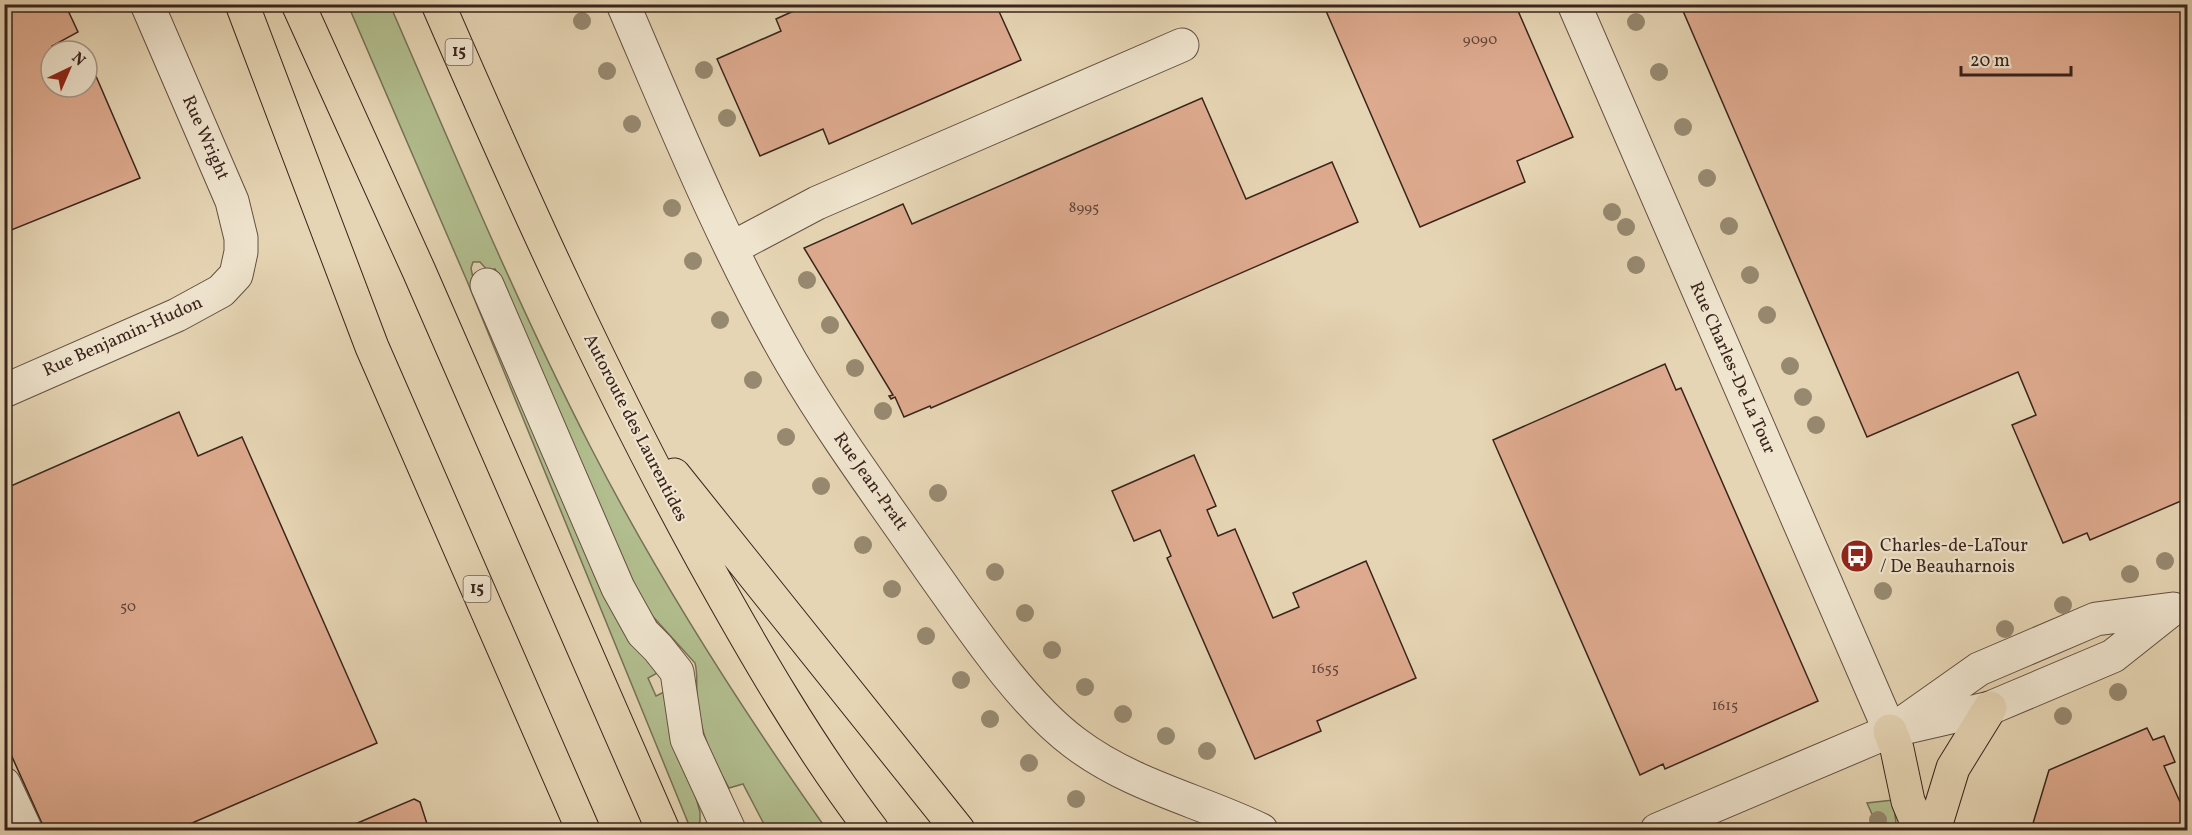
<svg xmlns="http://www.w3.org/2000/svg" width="2192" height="835" font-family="Vollkorn,serif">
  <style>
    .green { fill: #b2be8f; stroke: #767156; stroke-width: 1.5 }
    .building { fill: #deaa8f; stroke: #39241c; stroke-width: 1.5 }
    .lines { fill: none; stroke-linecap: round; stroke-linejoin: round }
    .minor-casing { stroke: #645042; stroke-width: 35 }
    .major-casing { stroke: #39241c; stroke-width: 35 }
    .highway-casing { stroke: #39241c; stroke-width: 35 }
    .minor { stroke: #efe4ce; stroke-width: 33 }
    .major { stroke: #e6d5b4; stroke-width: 33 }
    .highway { stroke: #e6d5b4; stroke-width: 33 }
    .tree { fill: #978970 }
    .labels { text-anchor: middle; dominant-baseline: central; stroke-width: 4.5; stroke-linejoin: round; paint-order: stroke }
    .number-label { font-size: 15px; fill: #624639 }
    .shield { fill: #efe4ce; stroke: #705e51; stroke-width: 1.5 }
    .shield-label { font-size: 16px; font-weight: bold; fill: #39241c }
    .street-label { font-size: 18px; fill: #39241c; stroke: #efe4ce }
    .poi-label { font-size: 18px; fill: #39241c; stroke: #efe4ce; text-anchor: start }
  </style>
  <rect width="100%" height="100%" fill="#e6d5b4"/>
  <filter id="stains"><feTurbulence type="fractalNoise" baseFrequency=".00333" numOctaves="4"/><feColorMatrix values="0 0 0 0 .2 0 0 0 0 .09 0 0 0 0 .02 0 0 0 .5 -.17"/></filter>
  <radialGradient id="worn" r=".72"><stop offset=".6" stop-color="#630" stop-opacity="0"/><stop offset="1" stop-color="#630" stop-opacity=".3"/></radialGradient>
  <path class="green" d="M348,5h42c64,147 126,297 200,441 69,134 150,261 237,384h-60l-24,-46 -14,4c-17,-30 -30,-57 -32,-92 -1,-12 1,-22 -2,-33l-48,-53 -14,-25 -138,-316 -7,2 -8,-9h-7l-2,6 2,10 188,393 -13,7 8,18 10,-5 34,121v10l-4,4 -7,-1 -222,-544z
    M1893,800l4,30h-18l-12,-27z"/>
  <path class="building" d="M4,4h61l13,28 -26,14 2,5h-3v36h36v-18l5,-2 48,111 -136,55z
    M809,4h195l-7,3 24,53 -192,84 -6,-15 -63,27 -43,-97 64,-28 -5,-12z
    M1323,4h192l58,133 -56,24 8,21 -105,45z
    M1680,4h508v494l-98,42 -3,-7 -24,10 -51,-118 24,-10 -18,-43 -151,65z
    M1202,98l44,101 86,-37 26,60 -427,186 -1,-2 -26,11 -9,-20 -4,2 -2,-3 4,-1 -89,-147 99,-44 9,20z
    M1665,364l11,26 5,-2 137,313 -153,68 -2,-5 -23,11 -147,-335z
    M179,412l19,44 44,-19 135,306 -201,87h-131l-41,-91v-250z
    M1194,455l22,51 -9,4 11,26 17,-7 38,89 26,-11 -6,-14 73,-32 50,117 -99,43 4,10 -66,28 -88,-201 4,-2 -11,-26 -26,11 -22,-50z
    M2147,728l6,12 11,-4 11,26 -11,4 24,54v10h-157l18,-60z
    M414,799l6,3 9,28h-88z"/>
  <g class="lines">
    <g class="minor-casing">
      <path id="minor" d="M623,4c52,121 102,244 168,358 42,72 92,139 139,207 40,56 91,134 145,174 57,43 124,57 186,87
        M1574,4l316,727
        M732,248l85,-45 365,-158
        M487,285l131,303 25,45 15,15 19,24 10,67 42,91
        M4,391l173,-76 44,-24 15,-16 5,-23v-14l-9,-37 -85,-197
        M1904,722l75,-53 117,-50 77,-10
        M4,784l21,45 -3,1
        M1657,830l233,-99 100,-23 123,-52 58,-46"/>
    </g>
    <g class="major-casing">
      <path id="major" d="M1890,731l7,18 11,52 12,29
        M1934,830l19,-62 37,-60"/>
    </g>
    <g class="highway-casing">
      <path id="highway" d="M242,4l130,343 211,483
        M298,4l121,267 244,559
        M438,4c82,189 166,376 265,556 51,92 105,186 169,270
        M674,475l284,355"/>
    </g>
    <use href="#minor" class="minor"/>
    <use href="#major" class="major"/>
    <use href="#highway" class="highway"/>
  </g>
  <g class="tree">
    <circle cx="582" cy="21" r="9"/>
    <circle cx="1636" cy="22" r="9"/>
    <circle cx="704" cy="70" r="9"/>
    <circle cx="607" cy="71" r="9"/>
    <circle cx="1659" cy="72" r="9"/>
    <circle cx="727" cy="118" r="9"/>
    <circle cx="632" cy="124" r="9"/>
    <circle cx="1683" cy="127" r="9"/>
    <circle cx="1707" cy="178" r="9"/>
    <circle cx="672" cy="208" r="9"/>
    <circle cx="1612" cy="212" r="9"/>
    <circle cx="1729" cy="226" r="9"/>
    <circle cx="1626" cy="227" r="9"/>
    <circle cx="693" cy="261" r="9"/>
    <circle cx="1636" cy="265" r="9"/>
    <circle cx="1750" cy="275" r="9"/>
    <circle cx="807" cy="280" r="9"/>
    <circle cx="1767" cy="315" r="9"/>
    <circle cx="720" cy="320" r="9"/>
    <circle cx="830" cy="325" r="9"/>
    <circle cx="1790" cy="366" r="9"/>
    <circle cx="855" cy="368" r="9"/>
    <circle cx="753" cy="380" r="9"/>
    <circle cx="1803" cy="397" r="9"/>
    <circle cx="883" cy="411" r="9"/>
    <circle cx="1816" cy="425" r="9"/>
    <circle cx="786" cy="437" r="9"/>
    <circle cx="821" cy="486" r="9"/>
    <circle cx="938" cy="493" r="9"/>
    <circle cx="863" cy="545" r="9"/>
    <circle cx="2165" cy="561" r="9"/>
    <circle cx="995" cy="572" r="9"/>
    <circle cx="2130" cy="574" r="9"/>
    <circle cx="892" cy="589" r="9"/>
    <circle cx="1883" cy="591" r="9"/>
    <circle cx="2063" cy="605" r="9"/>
    <circle cx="1025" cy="613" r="9"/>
    <circle cx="2005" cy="629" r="9"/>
    <circle cx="926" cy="636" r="9"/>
    <circle cx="1052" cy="650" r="9"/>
    <circle cx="961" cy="680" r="9"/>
    <circle cx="1085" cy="687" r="9"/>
    <circle cx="2118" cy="692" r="9"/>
    <circle cx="1123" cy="714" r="9"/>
    <circle cx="2063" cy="716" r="9"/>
    <circle cx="990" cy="719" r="9"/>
    <circle cx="1166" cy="736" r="9"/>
    <circle cx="1207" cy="751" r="9"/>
    <circle cx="1029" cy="763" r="9"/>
    <circle cx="1076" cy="799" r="9"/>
    <circle cx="1878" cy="820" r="9"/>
  </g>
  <defs>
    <g id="bus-disc" transform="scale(1.725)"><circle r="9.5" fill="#8f2418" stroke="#efe4ce"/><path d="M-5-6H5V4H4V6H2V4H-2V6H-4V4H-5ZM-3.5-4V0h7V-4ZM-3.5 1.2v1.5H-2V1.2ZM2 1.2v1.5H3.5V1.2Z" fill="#fff"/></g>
  </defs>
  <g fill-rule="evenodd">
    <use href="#bus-disc" x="1857" y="556"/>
  </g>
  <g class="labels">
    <g class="number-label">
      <text x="1480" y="40">9090</text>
      <text x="1084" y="208">8995</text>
      <text x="128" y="607">50</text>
      <text x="1325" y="669">1655</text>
      <text x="1725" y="706">1615</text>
    </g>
    <g class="shield">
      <rect x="445.5" y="39" width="27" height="26" rx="4.5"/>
      <rect x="463.5" y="576" width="27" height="26" rx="4.5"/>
    </g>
    <g class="shield-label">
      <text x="459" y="52">15</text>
      <text x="477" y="589">15</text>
    </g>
    <g class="street-label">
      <text transform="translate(205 138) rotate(66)">Rue Wright</text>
      <text transform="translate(123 337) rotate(-24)">Rue Benjamin-Hudon</text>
      <text transform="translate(1732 368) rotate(66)">Rue Charles-De La Tour</text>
      <text transform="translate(635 428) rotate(63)">Autoroute des Laurentides</text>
      <text transform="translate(870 482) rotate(55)">Rue Jean-Pratt</text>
    </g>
    <g class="poi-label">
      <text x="1880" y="546">Charles-de-LaTour<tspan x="1880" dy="21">/ De Beauharnois</tspan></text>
    </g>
  </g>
  <rect width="2192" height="835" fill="none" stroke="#e6d5b4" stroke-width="24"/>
  <rect x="6" y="6" width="2180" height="823" fill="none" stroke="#39241c" stroke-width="3"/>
  <rect x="12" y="12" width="2168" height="811" fill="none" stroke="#39241c" stroke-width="1.5"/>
  <g transform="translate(69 69) rotate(44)"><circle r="28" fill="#efe4ce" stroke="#a69787" stroke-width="1.5"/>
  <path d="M0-4.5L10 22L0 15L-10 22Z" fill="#8f2418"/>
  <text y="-9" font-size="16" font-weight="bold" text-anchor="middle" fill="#39241c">N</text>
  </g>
  <path d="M1961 66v9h110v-9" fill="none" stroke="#39241c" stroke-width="3"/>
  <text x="1970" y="66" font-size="18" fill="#39241c" stroke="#efe4ce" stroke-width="4.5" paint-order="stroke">20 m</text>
  <rect width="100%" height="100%" filter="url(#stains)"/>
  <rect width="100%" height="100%" fill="url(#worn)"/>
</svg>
